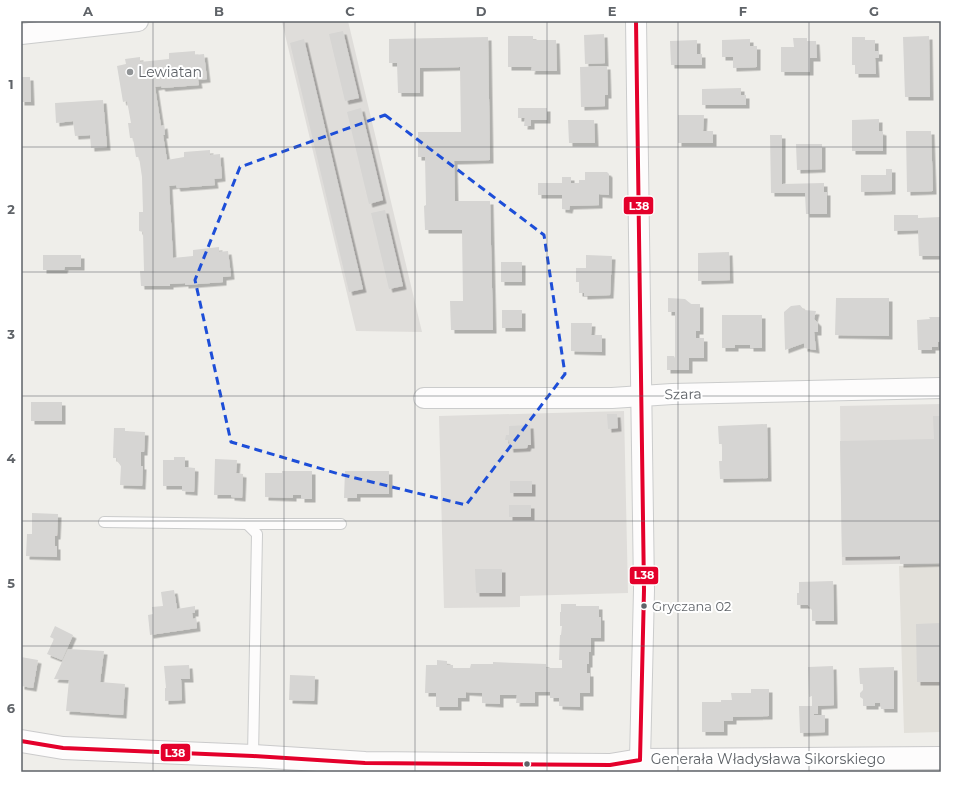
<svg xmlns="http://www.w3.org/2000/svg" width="962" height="793" font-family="Montserrat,sans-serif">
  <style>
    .industrial { fill: #dfddda }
    .education { fill: #e2e0da }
    .building { fill: #d6d5d3; filter: url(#shadow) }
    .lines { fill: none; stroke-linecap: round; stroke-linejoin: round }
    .lane-casing { stroke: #cbcccc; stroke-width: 12 }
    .street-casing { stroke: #cbcccc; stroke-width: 22 }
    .secondary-casing { stroke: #cacacb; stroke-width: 24 }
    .lane { stroke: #fdfcfc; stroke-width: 10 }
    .street { stroke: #fdfcfc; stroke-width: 20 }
    .secondary { stroke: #fdfcfc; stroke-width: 22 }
    .bus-1-casing { stroke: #fff; stroke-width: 7 }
    .bus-1 { stroke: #e4002b; stroke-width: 4 }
    .marked { fill: none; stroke: #1d4ed8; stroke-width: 3; stroke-dasharray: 8 5; stroke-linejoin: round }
    .grid { fill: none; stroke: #5f6368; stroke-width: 1; stroke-opacity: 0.55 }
    .poi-dot { fill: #919496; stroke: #fff; stroke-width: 1.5 }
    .bus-dot { fill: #5f6368; stroke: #fff; stroke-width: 1.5 }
    .labels { text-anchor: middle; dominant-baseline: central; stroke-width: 4; stroke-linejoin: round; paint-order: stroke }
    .bus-label { font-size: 13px; fill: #5f6368; stroke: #fff; text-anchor: start }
    .poi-label { font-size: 14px; fill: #5f6368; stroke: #fff; text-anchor: start }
    .street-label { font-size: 14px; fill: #5f6368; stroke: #fff }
    .line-badge { stroke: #fff; stroke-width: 1.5 }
    .badge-label { font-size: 11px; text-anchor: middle; font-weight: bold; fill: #fff }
    .neatline { fill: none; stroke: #5f6368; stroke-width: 1.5 }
    .grid-label { font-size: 13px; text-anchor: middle; font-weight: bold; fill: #5f6368 }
  </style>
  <defs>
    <filter id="shadow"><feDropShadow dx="3.5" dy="3.5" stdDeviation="0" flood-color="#0004"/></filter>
  </defs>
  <rect width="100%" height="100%" fill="#efeeea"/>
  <path class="industrial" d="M287,21h61l74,311 -66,-1 -74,-309z
    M941,404v159l-99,2 -2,-159z
    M624,411l4,182 -108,3v11l-76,1 -5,-192z"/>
  <path class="education" d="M941,565v167l-37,1 -5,-167z"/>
  <path class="building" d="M343,31l16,67 -14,3 -16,-67z
    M604,34l1,29 -20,1 -1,-29z
    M508,36h25v4h23l1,31h-26l1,-4h-24z
    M929,36l1,61h-25l-2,-60z
    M488,37l2,123 -36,1 1,40h35l3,129h-42l-1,-29h13l-1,-71h-37l-1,-24 2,-1 -1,-48h-7v-25h43l-1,-65 -40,1v25h-22l-1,-30h-8v-24z
    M852,37h13v3h10v11h4v7h-4l1,16h-21v-9h-3z
    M793,38h14v3h9l1,17h-7v14h-29v-25h13z
    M304,39l59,250 -14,3 -59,-249z
    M750,39v7h7v21l-24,1v-11h-11v-17z
    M697,40v14h5v11h-31l-1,-24z
    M195,51v4l9,-1 3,25 -9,1 1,5 -37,3 -1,-2 -6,1 6,39 3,-1 1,10h-2l4,25 17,-3v-5l26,-2v5l10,-1 2,24 -8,1 1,6 -38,3 -1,-3 -7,1 4,72 20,-2v-6l26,-3v5l9,-1 3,25 -8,1v5l-38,3v-2l-15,1v2h-29l-1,-15h4l-1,-39 -4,-1v-19h4l-1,-35 -3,-20h-3l-3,-19h-3l-2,-15h3l-4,-22 -4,1 -6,-36 9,-2 -1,-5 15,-2v5l29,-3v-6z
    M607,66l1,29h-3v11l-24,1 -1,-40z
    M21,77h9l1,25h-10z
    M741,88v7h5v10h-44v-16z
    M103,100l4,47 -16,1 -1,-13 -15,1 -2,-15 -17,2 -1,-20z
    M361,108l22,92 -14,4 -22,-92z
    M518,108h29v12h-16v6h-7l1,-8h-7z
    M678,115h26l-1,16h10v12h-35z
    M879,119v12l4,1v19h-31v-31z
    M568,120h26l1,23h-26z
    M906,131h25l2,60 -26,1z
    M770,135h12v49l42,-1v9h3v22h-21l-1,-21h-34z
    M796,144h26v25l-25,1z
    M886,169h6v22l-31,1v-17h25z
    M585,172h22l2,2v21l-10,-1v11l-29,1 -1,4 -7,-1v-14h-24v-12h24v-6h9v6h8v-3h6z
    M385,210l18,76 -14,3 -18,-76z
    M894,215h24v3l23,-1v39h-22l-1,-26 -24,1z
    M729,252l1,28 -32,1v-28z
    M43,255h38v12h-16l-1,3h-21z
    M586,255l26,1 -2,39 -26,1v-3h-5v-11h-3v-14h10z
    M501,262h21v20h-21z
    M668,298l17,1 6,5h9v27h-4v7h8v20h-15v12h-22v-14h7l1,2v-46h-7z
    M836,298h53v38l-54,-1z
    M800,305l4,5 12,1 -2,8 4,4v9h-4l2,18 -12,-2v-5l-19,7 -1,-38 7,-6z
    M502,310h20v18h-20z
    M722,315h40v33h-12v-3h-15v3h-13z
    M929,317h12v25h-3v5h-6v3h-14l-1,-30 13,-1z
    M571,323h21l-1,12h11v17l-31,-1z
    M31,402h31v19h-31z
    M607,414h10l1,14 -10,1z
    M933,416h8v147l-41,1v-8l-58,1 -2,-116 94,-2z
    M767,424l1,54 -48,1 -1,-18h3v-17h-3l-1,-18z
    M530,425l1,20h-3l-1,3 -17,1 -1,-9h-4l1,-5h3v-9z
    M114,428h11v3l20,1 -1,20h-3v14h2l-1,20 -22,-1 1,-19 -4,-5v-3h-4z
    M174,457h11v10l10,1 -1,24 -12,-1v-5h-19v-26h11z
    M215,459l22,1 -1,13 7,1 -1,24 -11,-1v-2h-17z
    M282,471h30v28h-11v-4h-8v3l-28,-1v-24h17z
    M345,471h44v23h-32v4h-13z
    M510,481h22v12h-22z
    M509,505h22v12h-22z
    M32,513l26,1 -1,22h-2v10h2v11l-31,-1 1,-22h5z
    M475,569h27v24h-26z
    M833,581l1,40h-22v-11l-4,-5h-11v-12h2v-11z
    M174,590l3,19 18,-3v7h-3l1,6 3,-1 1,10 -47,7 -2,-20 5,-1 -1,-7 11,-1 -2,-14z
    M561,604h15v2h23v11h2v21h-10v14h-2v12h-2v9h3v20h-10v14l-21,-1v-8h-9v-6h-15v11h-19l1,-8h-17v9l-18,-1v-10l-16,-1v6h-8v9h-22v-14h-11l1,-28h11v-5l10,1v4h6v3h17l1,-4h22v-2l53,2v4h16v-8h-3l1,-25h1l1,-9h-2v-14h1z
    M941,623v59h-24l-1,-58z
    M55,626l18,9 -11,25 -15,-6 7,-15 -4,-2z
    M68,649l36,2 -4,31 25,2 -2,31 -57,-4 3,-31 -15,-1z
    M21,657l17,3 -5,28 -12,-2z
    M189,665l1,14h-9l1,21 -17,1v-13h1l-2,-22z
    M833,666l1,39 -16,1v8h-4v1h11v17l-25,1 -1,-27h13v-10l-3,1 -1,-30z
    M894,667v42h-13l-1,-6h-5v3h-12v-7l-3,-2v-4l3,-3v-6h-3l-1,-16z
    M290,675l25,1 -1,25 -25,-1z
    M751,689h18v27l-36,1v4h-9v11h-22v-30h19v-2h11l-1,-7h20z"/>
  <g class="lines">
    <g class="lane-casing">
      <path id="lane" d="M104,522l143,2 10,10 -4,222
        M247,524h94"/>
    </g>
    <g class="street-casing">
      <path id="street" d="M636,21l8,569 -4,170
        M21,34l117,-13
        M424,398h188l60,-4 269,-6"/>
    </g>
    <g class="secondary-casing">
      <path id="secondary" d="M21,741l42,7 190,8 112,7 245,2 30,-5 301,-2"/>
    </g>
    <use href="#lane" class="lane"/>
    <use href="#street" class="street"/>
    <use href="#secondary" class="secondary"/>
    <g class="bus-1-casing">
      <path id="bus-1" d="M636,21l8,569 -4,170
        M21,741l42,7 190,8 112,7 245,2 30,-5"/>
    </g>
    <use href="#bus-1" class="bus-1"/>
  </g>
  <path class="marked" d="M385,115l159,120 21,139 -99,131 -127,-31 -108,-32 -36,-162 45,-113z"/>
  <path class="grid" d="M153,21v751M284,21v751M415,21v751M547,21v751M678,21v751M809,21v751M21,147h920M21,272h920M21,396h920M21,521h920M21,646h920"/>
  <circle class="poi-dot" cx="130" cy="72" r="4"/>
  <g class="bus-dot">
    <circle cx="644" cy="606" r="3.5"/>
    <circle cx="527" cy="764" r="3.5"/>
  </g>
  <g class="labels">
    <g class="bus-label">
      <text x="652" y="606">Gryczana 02</text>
    </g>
    <g class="poi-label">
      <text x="138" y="72">Lewiatan</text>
    </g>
    <g class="street-label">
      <text transform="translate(683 394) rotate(-1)">Szara</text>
      <text x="768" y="759">Generała Władysława Sikorskiego</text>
    </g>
  </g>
  <g class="line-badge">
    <rect x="623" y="196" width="31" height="19" rx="4" fill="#e4002b"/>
    <rect x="629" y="566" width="30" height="19" rx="4" fill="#e4002b"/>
    <rect x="160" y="743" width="31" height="19" rx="4" fill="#e4002b"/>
  </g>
  <g class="badge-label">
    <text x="639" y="210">L38</text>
    <text x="644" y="579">L38</text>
    <text x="175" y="757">L38</text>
  </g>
  <rect width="962" height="793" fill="none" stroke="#ffffff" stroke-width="44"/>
  <rect x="22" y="22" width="918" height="749" class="neatline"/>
  <g class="grid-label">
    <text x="88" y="16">A</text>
    <text x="219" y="16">B</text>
    <text x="350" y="16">C</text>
    <text x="481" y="16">D</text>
    <text x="612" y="16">E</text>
    <text x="743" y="16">F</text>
    <text x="874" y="16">G</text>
    <text x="11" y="89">1</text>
    <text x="11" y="214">2</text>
    <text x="11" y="339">3</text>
    <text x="11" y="463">4</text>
    <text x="11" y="588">5</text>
    <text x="11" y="713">6</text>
  </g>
</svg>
